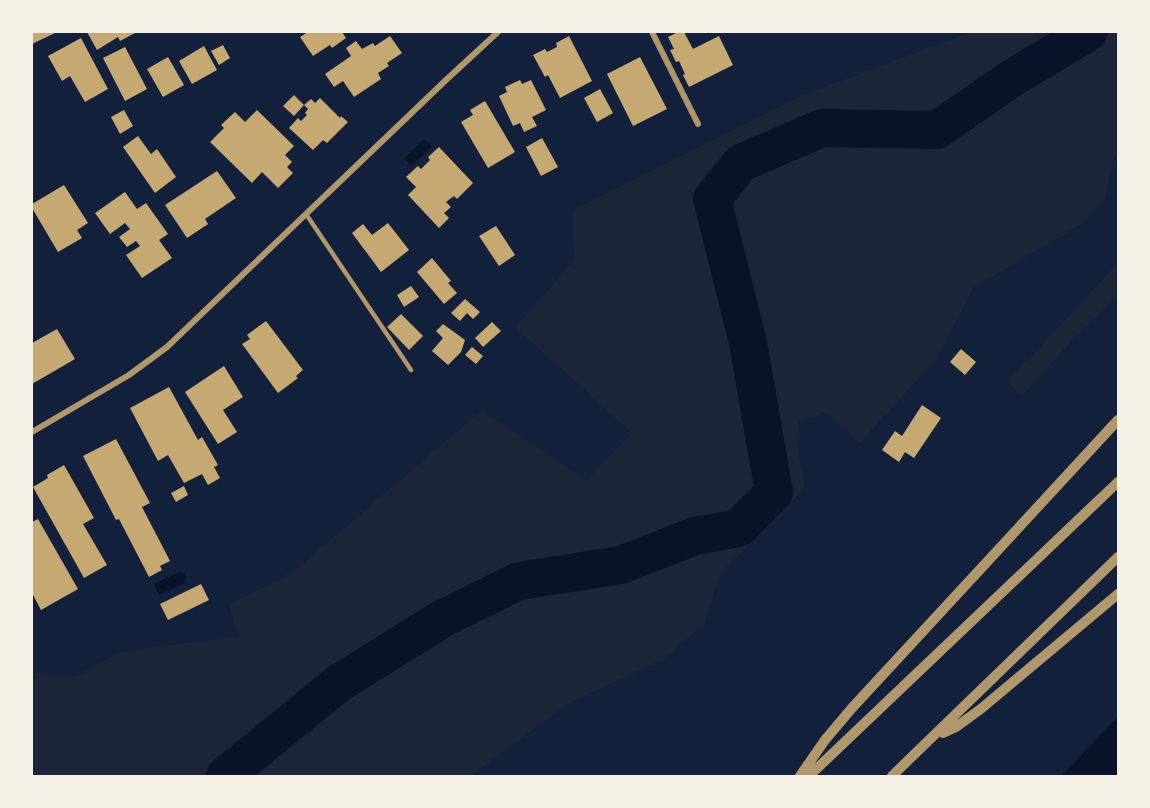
<svg xmlns="http://www.w3.org/2000/svg" width="1150" height="808" font-family="'DM Sans',sans-serif">
  <style>
    .green { fill: #1d2539 }
    .water { fill: #0b132b }
    .lines { fill: none; stroke-linecap: round; stroke-linejoin: round }
    .river { stroke: #0b132b; stroke-width: 38 }
    .building { fill: #c6a872 }
    .service { stroke: #b1986c; stroke-width: 4.5 }
    .minor { stroke: #b1986c; stroke-width: 6 }
    .tertiary { stroke: #b1986c; stroke-width: 10 }
  </style>
  <rect width="100%" height="100%" fill="#14213d"/>
  <path class="green" d="M971,32h147v120l-5,7 -8,40 -25,26 -107,63 -36,70 -77,85 -35,-31 -26,10 -2,24 8,42 -85,86 -16,51 -42,35 -91,42 -101,74h-438v-103l44,3 44,-24 118,-16 -9,-31 65,-34 188,-161 104,70 46,-47 -117,-106 59,-66 -1,-51 228,-114z
    M1118,263v30l-57,60 -39,43 -15,-14z"/>
  <path class="water" d="M424,139l8,8 -21,19 -7,-7z
    M179,572l7,2v4l-2,2 1,3 -26,12 -5,-11z
    M1118,717v59h-57z"/>
  <g class="lines">
    <path class="river" d="M225,776l114,-93 103,-64 77,-38 102,-16 74,-29 44,-8 35,-36 -26,-149 -36,-144 29,-36 81,-35 115,2 75,-52 77,-46"/>
  </g>
  <path class="building" d="M32,32h25l-25,12z
    M87,32h50l-17,9 -2,-4 -21,13z
    M308,32h34l4,6 -14,10 -2,-3 -17,11 -13,-19z
    M678,32h6l9,17 26,-13 14,29 -44,22 -6,-12 2,-1 -6,-13 -3,1 -6,-12 4,-1 -6,-12z
    M390,36l12,17 -15,10 2,3 -11,7 3,6 -27,18 -11,-16 -9,6 -9,-13 26,-18 -5,-8 10,-7 6,8 11,-6 2,3z
    M569,36l23,45 -32,17 -12,-23 -3,2 -12,-22 12,-6 2,3 10,-5 -1,-4z
    M81,38l27,51 -23,13 -15,-26 -8,5 -14,-25z
    M223,45l7,13 -11,7 -8,-14z
    M204,46l13,24 -25,14 -13,-23z
    M125,47l22,42 -22,12 -22,-43z
    M168,57l16,28 -21,12 -16,-28z
    M640,57l27,52 -34,17 -26,-52z
    M520,80l2,4 9,-4 15,30 -14,7 5,9 -13,6 -4,-9 -7,3 -14,-30 8,-4 -2,-5z
    M600,89l13,24 -16,9 -13,-24z
    M294,95l10,10 -10,11 -11,-10z
    M320,98l20,20 1,-2 7,6 -21,21 -4,-3 -10,10 -24,-22 9,-10 3,3 6,-6 -2,-2 3,-4 -4,-4 7,-6 4,4z
    M485,101l30,51 -27,16 -27,-46 12,-7 -3,-5z
    M124,110l9,16 -13,8 -9,-17z
    M257,110l37,36 -9,9 7,7 -5,5 6,6 -15,15 -16,-16 -10,11 -42,-41 14,-14 -3,-3 14,-13 10,10z
    M138,136l13,18 6,-5 19,28 -21,16 -32,-46z
    M542,138l16,29 -17,9 -15,-29z
    M439,147l34,36 -16,16 -3,-3 -8,6 5,5 -7,6 5,5 -10,10 -31,-33 8,-8 -10,-10 12,-11 3,3 9,-9 -2,-3z
    M217,171l19,27 -31,21 3,5 -21,14 -22,-33z
    M64,185l24,38 -11,7 5,8 -24,14 -26,-44v-4z
    M125,192l12,17 9,-6 22,31 -9,6 13,18 -30,20 -16,-23 14,-9 -4,-5 -9,6 -8,-10 11,-8 -5,-6 -15,11 -15,-21z
    M388,223l21,27 -28,22 -29,-39 11,-9 9,11z
    M496,226l19,29 -16,11 -20,-30z
    M432,258l19,23 -3,2 9,10 -13,11 -27,-32z
    M411,286l8,11 -15,10 -7,-12z
    M465,299l15,13 -7,7 -6,-6 -7,8 -9,-8z
    M401,314l22,22 -14,14 -22,-23z
    M266,321l37,49 -7,6 2,2 -20,15 -36,-49 8,-5 -3,-4z
    M492,322l9,9 -18,16 -8,-9z
    M443,324l22,16 -4,12 -13,13 -16,-14 11,-13 -7,-7z
    M57,329l18,30 -43,25v-41z
    M472,347l11,9 -7,8 -11,-9z
    M961,349l15,13 -11,13 -15,-13z
    M224,366l19,31 -20,13 14,22 -19,12 -33,-52z
    M169,387l29,53 4,-3 16,28 -4,2 6,11 -12,7 -6,-11 -18,9 -16,-28 -10,6 -28,-53z
    M922,405l19,13 -27,40 -9,-6 -6,10 -17,-12 13,-19 7,5z
    M116,439l34,64 -8,4 28,54 -10,5 2,4 -13,7 -30,-58 -3,1 -33,-64z
    M64,465l30,53 -11,6 24,41 -23,13 -51,-91 15,-9 -1,-3z
    M184,486l4,9 -12,7 -5,-9z
    M38,519l40,70 -37,21 -9,-17v-71z
    M201,584l8,16 -41,20 -8,-16z"/>
  <g class="lines">
    <path class="service" d="M306,214l105,156"/>
    <path class="minor" d="M652,32l46,92
      M32,432l97,-57 38,-28 279,-267 52,-48"/>
    <path class="tertiary" d="M943,733l13,-6 26,-19 136,-114
      M800,776l25,-36 27,-32 266,-288
      M809,776l309,-294
      M892,776l226,-219"/>
  </g>
  <rect width="1150" height="808" fill="none" stroke="#f6f1e7" stroke-width="66"/>
</svg>
